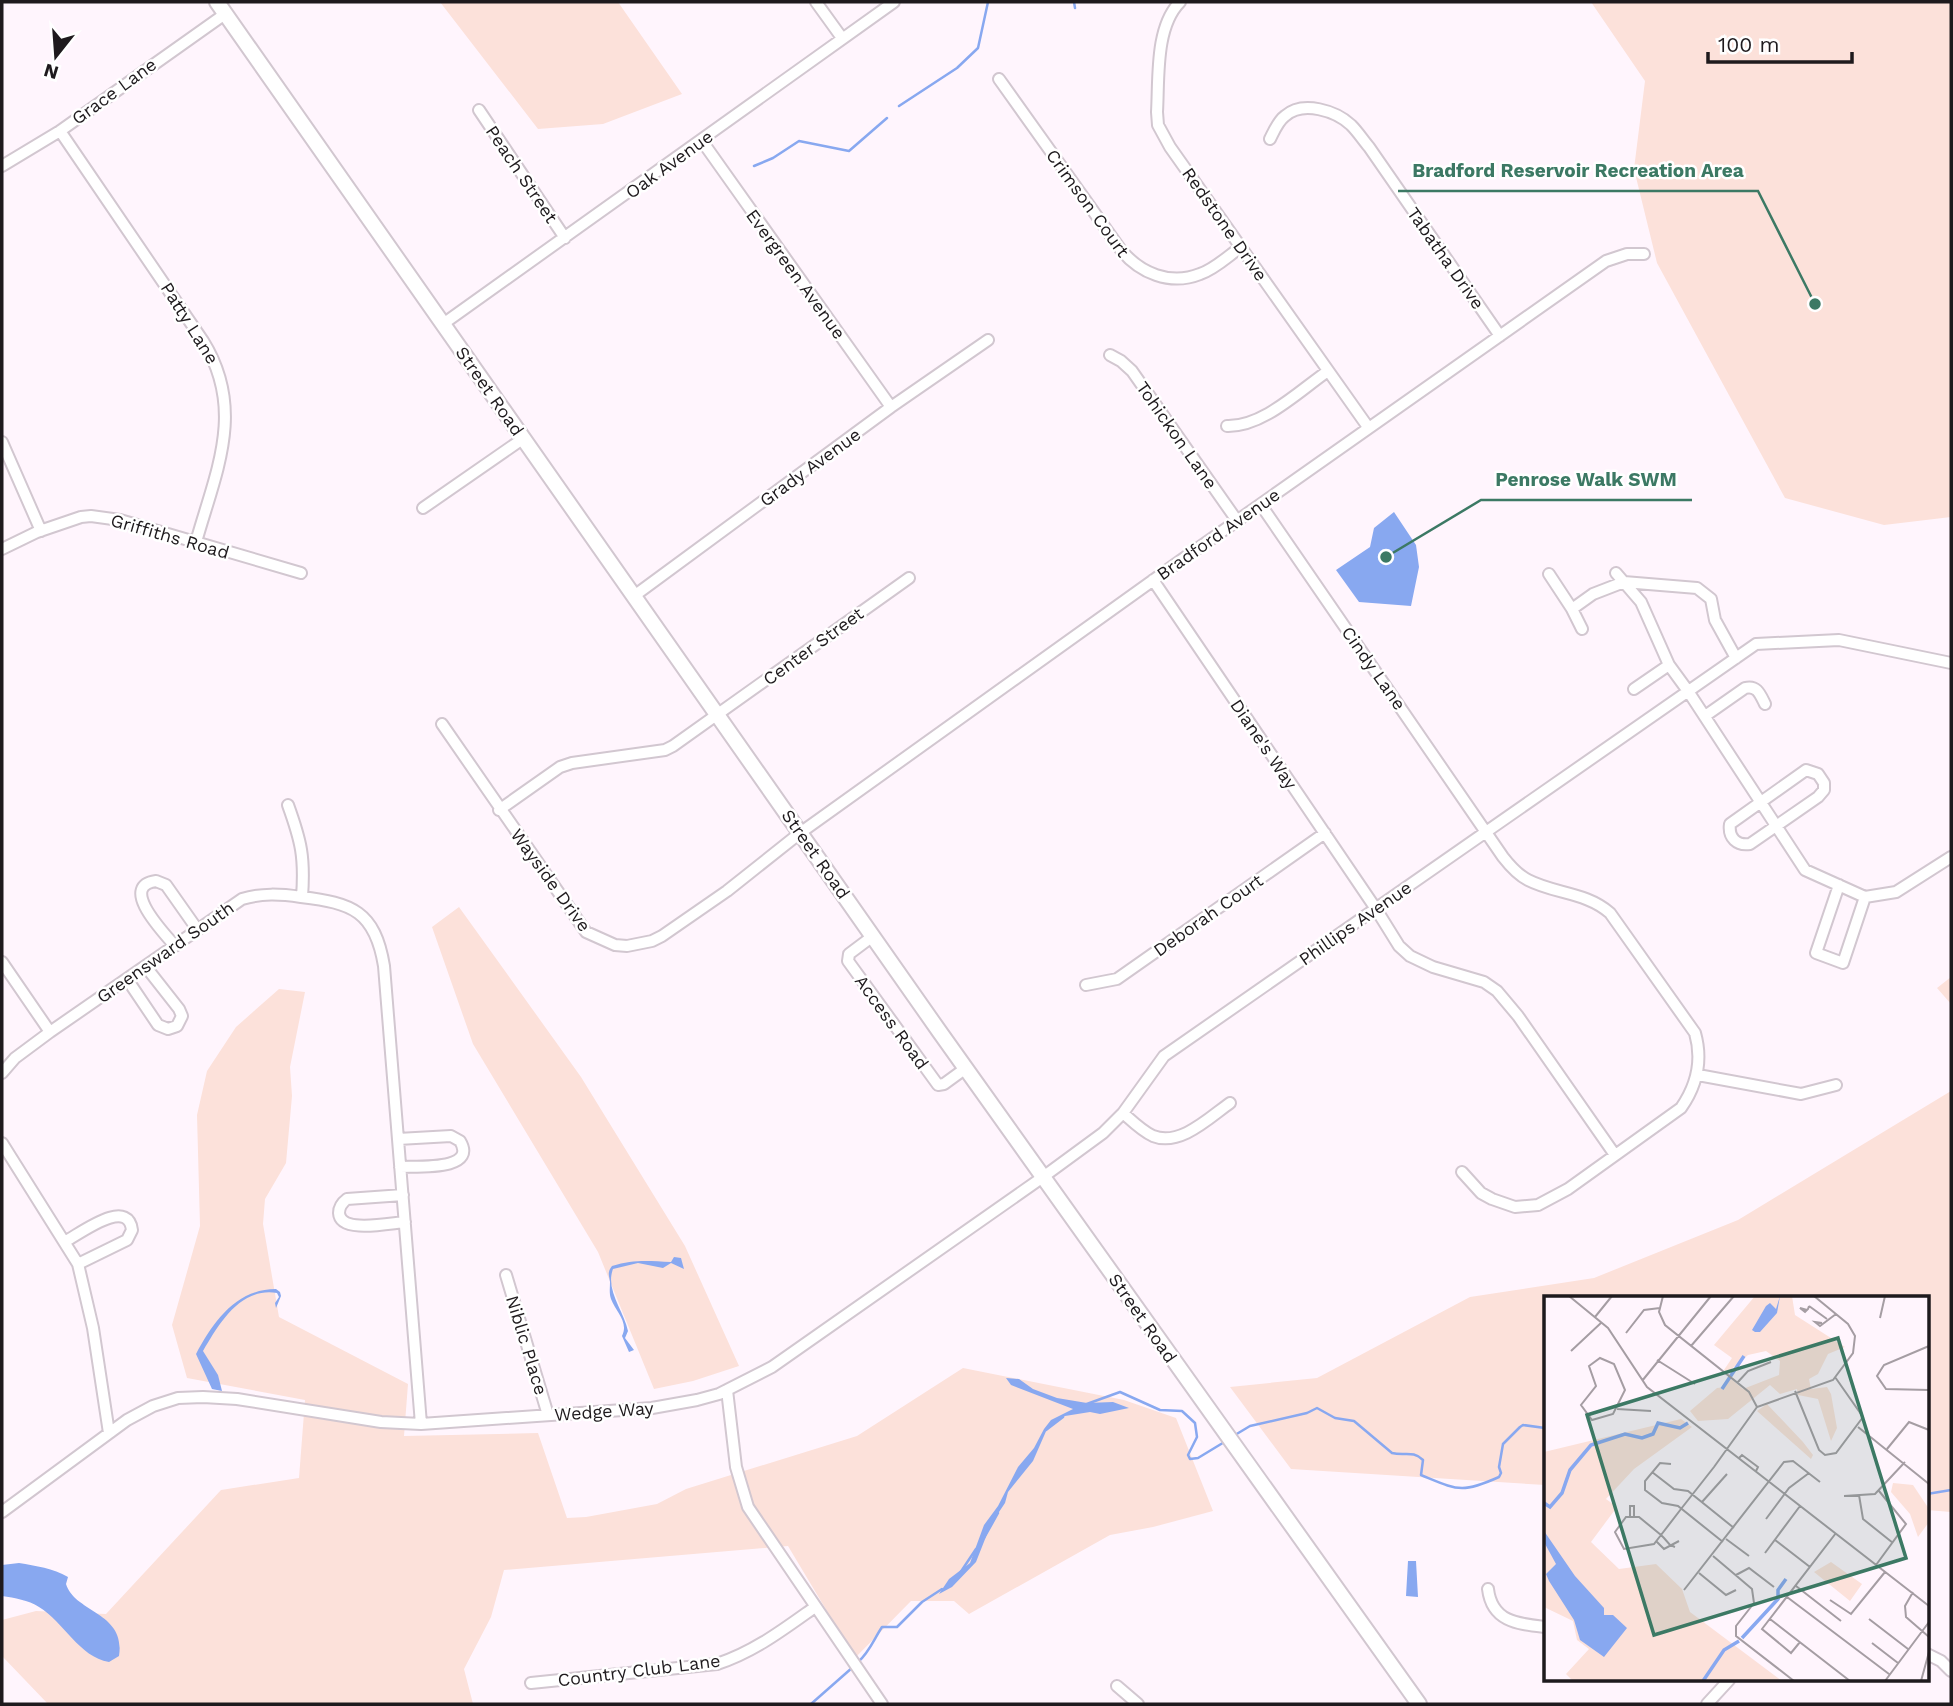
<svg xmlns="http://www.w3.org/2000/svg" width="1953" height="1706" font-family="'Work Sans',sans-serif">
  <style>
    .green { fill: #fce1da }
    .water { fill: #88a8f0 }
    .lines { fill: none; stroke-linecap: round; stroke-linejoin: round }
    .stream { stroke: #88a8f0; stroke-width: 2.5 }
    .minor-casing { stroke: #d2c7d0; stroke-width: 14 }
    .major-casing { stroke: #d2c7d0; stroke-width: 18 }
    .minor { stroke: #fff; stroke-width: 10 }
    .major { stroke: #fff; stroke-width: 14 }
    .labels { text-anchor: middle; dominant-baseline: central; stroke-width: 5; stroke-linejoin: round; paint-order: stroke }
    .street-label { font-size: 18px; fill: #1e1a1d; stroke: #fff }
    .inset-river { fill: none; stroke: #88a8f0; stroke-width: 3.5 }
    .inset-road { fill: none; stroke: #a59da3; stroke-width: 2 }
    .view { fill: #3c7964; fill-opacity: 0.15; stroke: #3c7964; stroke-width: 3.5 }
    .inset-edge { fill: none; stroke: #1e1a1d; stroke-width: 3.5 }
    .leader { fill: none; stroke: #3c7964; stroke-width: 2.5 }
    .callout-dot { fill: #3c7964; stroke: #fff; stroke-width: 2.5 }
    .callout-label { font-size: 19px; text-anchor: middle; font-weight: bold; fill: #3c7964; stroke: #fff; stroke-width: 5; stroke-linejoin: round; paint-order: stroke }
  </style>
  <rect width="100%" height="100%" fill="#fff5fd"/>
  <path class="green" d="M440,2h178l64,92 -79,30 -65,5z
    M1591,2h360v515l-67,8 -99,-27 -128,-235 -23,-94 11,-88z
    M459,907l122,170 104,169 54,120 -46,15 -39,8 -56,-137 -125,-208 -41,-117z
    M1951,977v27l-14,-16z
    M279,989l26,3 -15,75 2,29 -6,67 -21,36 -2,25 16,93 129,67 -4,52 134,-3 29,85 19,-1 71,-13 29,-15 171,-53 106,-68 161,32 52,18 37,93 -60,16 -43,8 -141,79 -15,-13h-43l-56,57 -67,-112 -284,24 -13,47 -27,52 9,35h-425l-46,-48v-36l34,-9 70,3 115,-124 78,-12 6,-78 -118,-22 -15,-53 28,-99 -3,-111 10,-44 29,-44z
    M1951,1091v421l-24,-2v-212h-382v187l-254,-16 -61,-82 87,-9 153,-81 124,-19 144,-58z"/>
  <path class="water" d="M1394,512l22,33 3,22 -8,39 -52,-4 -23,-32 34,-23 4,-19z
    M674,1257l7,1 3,11 -13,-6 -8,5 -25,-5 -25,6c-8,21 11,42 15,62l-3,7 9,12 -5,2 -7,-16c7,-14 -6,-24 -11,-37 -2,-6 -1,-11 -1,-17 -1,-8 -3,-9 2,-16 22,-7 37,-5 59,-4z
    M276,1289l4,3 1,4 -5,12 -1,-5 4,-6 -2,-4c-37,-6 -58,31 -74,58l15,24 4,16 -10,-2 -16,-35c17,-32 40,-65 80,-65z
    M1006,1378l13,1 14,10 24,9 30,5 26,-1 16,6 -29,6 -10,-2 -25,4 -18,13 -14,32 -25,31 -3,11 -14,21 -15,38 -24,25 -13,7 10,-15 21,-16 14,-38 14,-19 20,-39 16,-19 10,-19 7,-9 22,-11 -62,-24z
    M1408,1561h8l2,36 -12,-1z
    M19,1563c17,3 34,5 49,14l-2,7c9,29 60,28 53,72l-10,6c-30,-5 -45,-40 -70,-55 -11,-7 -24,-9 -37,-11v-31z"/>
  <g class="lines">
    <path class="stream" d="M1074,2l1,6
      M899,106l58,-38 21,-20 10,-46
      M754,166l19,-8 26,-17 50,10 38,-33
      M1084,1405l36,-13 40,18 22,1 13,12 2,14 -9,18 2,4 8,-1 28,-17
      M1046,1430l17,-13
      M1235,1435l15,-9 57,-13 10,-5 18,10 19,3 38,32c13,3 21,-3 31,7l-2,15c37,15 40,19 78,2l2,-4 -2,-6 4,-23 17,-17 3,-2 22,3
      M1927,1494l24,-4
      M984,1538l14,-25
      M960,1573l16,-24
      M858,1662c11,-9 16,-23 24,-35h15l25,-25 20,-13
      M811,1704l42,-37"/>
    <g class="minor-casing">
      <path id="minor" d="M816,2l26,36
        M1180,2c-25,25 -21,76 -23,110l1,13 12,22 198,280
        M999,79l122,171c19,23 49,36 79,24 15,-5 28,-18 41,-27
        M479,110l86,128
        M60,131l143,210c43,69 13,130 -7,201
        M1270,139c4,-8 8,-18 15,-23 18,-16 51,-5 66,9 7,7 12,15 18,22l131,189
        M702,141l189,266
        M2,166l58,-35 165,-117
        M443,324l451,-322
        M1110,355l11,6 11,10 106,151
        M1227,426c36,1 72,-35 101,-55
        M2,442l39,89
        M1261,505l242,352c7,9 15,18 25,23 27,14 58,12 82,33l85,120c8,28 2,52 -14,75l-113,81 -30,16 -23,2 -23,-8 -11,-6 -19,-21
        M423,508l101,-70
        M2,549l35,-17 44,-15 10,-1 29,4 181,53
        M1616,573l25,29 28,63 19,26 117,179 60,27 31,-5 55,-35
        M1549,574l23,35 10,20
        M1153,580l223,329 23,37 11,10 23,11 51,15 13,9 21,25 97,139
        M634,596l257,-189 97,-67
        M1572,609l21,-15 31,-12 73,6 14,11 4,21 21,38
        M1634,689l35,-24
        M1705,716l40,-28c12,-3 15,6 20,16
        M442,724l144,208 29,13 12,1 25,-5 10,-5 65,-45 73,-58 380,-272 426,-300 21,-7h17
        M1806,770l12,4 6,9v7l-6,7 -68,47c-13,2 -22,-6 -20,-20z
        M288,805c13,36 17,52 14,92
        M499,810l61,-43 12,-4 93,-13 8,-4 236,-168
        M1839,885l-23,68 27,10 22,-66
        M873,936l-24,18 -1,7 90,124 6,-1 22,-16
        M175,946c-11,-13 -57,-60 -19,-65l10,4 31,44
        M2,962l48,70
        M127,979l31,46 10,4 9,-3 5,-10 -3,-7 -33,-42
        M1086,985l31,-6 208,-146
        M2,1073l13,-15 35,-26 192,-133c20,-6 38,-5 59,-2 51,6 74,14 83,69l37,458
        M1698,1075l103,19 35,-9
        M1123,1113c9,8 19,18 30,23 27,11 57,-19 77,-33
        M398,1139l53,-3 9,5c18,30 -43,25 -60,26
        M2,1143l76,121 15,64 16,105
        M403,1195l-56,4c-4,3 -8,7 -8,14 1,21 51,10 66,9
        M66,1241c15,-8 62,-44 66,-11l-5,10 -49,24
        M506,1275l42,140
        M727,1390l9,77 12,40 134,197
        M2,1512l125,-92 26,-14 25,-8 25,-1 34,2 144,23 40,2 231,-16 45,-8 22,-6 53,-27 271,-190 60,-44 20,-20 41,-57 592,-412 83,-4 112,23
        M1488,1589c4,33 30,35 57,38
        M1927,1654l14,7 10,10
        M531,1683l186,-19c37,-12 67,-35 98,-57
        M1117,1686l21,18
        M1707,1704l22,-24"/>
    </g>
    <g class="major-casing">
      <path id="major" d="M217,2l722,1029 480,673"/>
    </g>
    <use href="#minor" class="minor"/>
    <use href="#major" class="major"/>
  </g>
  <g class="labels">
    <g class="street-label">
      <text transform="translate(114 91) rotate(-36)">Grace Lane</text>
      <text transform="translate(669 164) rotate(-36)">Oak Avenue</text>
      <text transform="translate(522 174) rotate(56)">Peach Street</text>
      <text transform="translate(1088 203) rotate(54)">Crimson Court</text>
      <text transform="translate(1225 224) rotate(55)">Redstone Drive</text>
      <text transform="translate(1446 258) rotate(55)">Tabatha Drive</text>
      <text transform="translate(796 274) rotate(54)">Evergreen Avenue</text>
      <text transform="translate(190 323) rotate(58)">Patty Lane</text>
      <text transform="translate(490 391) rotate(55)">Street Road</text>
      <text transform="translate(1177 435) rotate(55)">Tohickon Lane</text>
      <text transform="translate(810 467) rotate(-36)">Grady Avenue</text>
      <text transform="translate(1218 534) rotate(-35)">Bradford Avenue</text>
      <text transform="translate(170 536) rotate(16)">Griffiths Road</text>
      <text transform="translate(813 646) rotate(-36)">Center Street</text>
      <text transform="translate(1374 668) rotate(55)">Cindy Lane</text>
      <text transform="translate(1264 744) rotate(56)">Diane's Way</text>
      <text transform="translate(816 854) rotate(55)">Street Road</text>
      <text transform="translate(551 880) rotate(54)">Wayside Drive</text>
      <text transform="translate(1208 915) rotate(-35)">Deborah Court</text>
      <text transform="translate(1355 923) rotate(-35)">Phillips Avenue</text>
      <text transform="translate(165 952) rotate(-35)">Greensward South</text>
      <text transform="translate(892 1022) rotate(54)">Access Road</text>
      <text transform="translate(1143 1318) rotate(55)">Street Road</text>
      <text transform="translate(527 1345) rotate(73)">Niblic Place</text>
      <text transform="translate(604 1411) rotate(-4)">Wedge Way</text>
      <text transform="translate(639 1670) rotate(-7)">Country Club Lane</text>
    </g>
  </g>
  <g transform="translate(1544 1296)">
    <rect width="385" height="385" fill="#fff5fd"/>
    <path d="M211,0h37l3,19 50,32 -17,7 -10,20 -9,5 2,10 16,-2 4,7 6,34 -6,13 -13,-42 -20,-4 -1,-6 -17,5 -10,-9 -42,34 -30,2 -8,-10 27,-23 8,-1 5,-9 13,11 36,-14 1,-14 -14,-10 -18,4 -21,18 -3,-3 8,-12 -18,-13zM223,108l36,38 10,13 -2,4 -54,-48zM137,123l11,8 -58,42 -28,30 11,8 -26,35 28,27 37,-5 26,25 8,23 92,69h-209l-7,-7 23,-25 -12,-9 -4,-19 -29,-14v-155zM349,187l20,2 16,24v13l-11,15 -8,-23 -19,-22zM287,266l31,22 -12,17 -36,-29z" fill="#fce1da"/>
    <path d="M236,0l-3,17 -17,19h-5l-3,-2 14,-24 4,-3 6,6zM0,235l31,45 29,32v7h9l14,13 -23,29 -24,-17 -6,-20 -25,-39 -3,-7 10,-10 -12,-22z" fill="#88a8f0"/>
    <path class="inset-river" d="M178,93l22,-33M0,207l6,4 12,-14 8,-23 21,-25 34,-11 17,4 11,-4 5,-11 22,5 8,-5M198,342l36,-39v-9l8,-11M159,385l21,-31 15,-9"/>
    <path class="inset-road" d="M25,0l39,32 39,59 282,219M119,0l-4,16 6,13 84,67 8,15M265,10l18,13M263,14l-7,-2 5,4 3,-3 1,-3M51,21l17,-21M336,22l5,-22M278,27l-7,-1 5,4 16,-12M82,37l18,-23 16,-2M147,50l43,-50M385,50l-45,19 -7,11 9,13 43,1M27,55l31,-29M56,62l14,6 11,26 -12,24 -21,6 -11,-15 15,-19 -7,-20zM113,64l38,24M98,85l69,-85M193,87l11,-12 23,-9M251,95l24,59 6,5 11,-2 27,-36 -28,-40M73,113l34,2M314,131l71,57M343,153l22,-27 20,8M195,162l3,-3 16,12 -2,4M127,168l-11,-1 -15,18v9l17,13 16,3 45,36M108,176l22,17 14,2 46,37M315,199l4,24 30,24M300,200l31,-2 30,-32M158,206l25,-28M86,220v-10h4v10M222,223l23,-31 20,-15M182,243l23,17M231,244l35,27M112,245l8,8 15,-8M131,251l-5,-2 -6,-7 -3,-3 -22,-18h-13l-11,15 9,17 30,-5 7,-9 20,-26 33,-42 43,-60 76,-27 20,-27 2,-17 -7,-12 -34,-28M221,257l35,-47M169,260l39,33 2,14 -18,23v10l58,45M332,269l30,-41 -27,-33M155,277l27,22 10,-5M192,279l13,-7 25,19M252,290l45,35M140,294l100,-128 9,-1 27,21M369,296l-8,14 1,11 23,20M243,301l102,77M286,304l21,14 34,-42M226,323l80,62M325,323l39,30M256,346l-9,11 -29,-24 74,-96M328,347l26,20M341,385l44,-59M377,385l8,-29"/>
    <path class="view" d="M294,42l68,220 -252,77 -67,-220z"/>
    <rect width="385" height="385" class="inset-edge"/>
  </g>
  <path class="leader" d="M1815 304L1758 191H1398M1386 557L1481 500H1692"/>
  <g class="callout-dot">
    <circle cx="1815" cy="304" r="7"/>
    <circle cx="1386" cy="557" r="7"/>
  </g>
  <g class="callout-label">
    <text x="1578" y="177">Bradford Reservoir Recreation Area</text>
    <text x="1586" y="486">Penrose Walk SWM</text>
  </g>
  <rect width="1953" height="1706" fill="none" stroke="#1e1a1d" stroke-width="7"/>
  <g transform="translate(56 56) rotate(197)" stroke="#ffffff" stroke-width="5" paint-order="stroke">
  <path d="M0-5L12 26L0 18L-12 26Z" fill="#1e1a1d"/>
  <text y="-10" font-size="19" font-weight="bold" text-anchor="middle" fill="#1e1a1d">N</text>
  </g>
  <path d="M1708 52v10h144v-10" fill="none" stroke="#1e1a1d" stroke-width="3.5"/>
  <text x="1718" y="52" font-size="21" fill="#1e1a1d" stroke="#ffffff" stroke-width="5" paint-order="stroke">100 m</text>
</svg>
